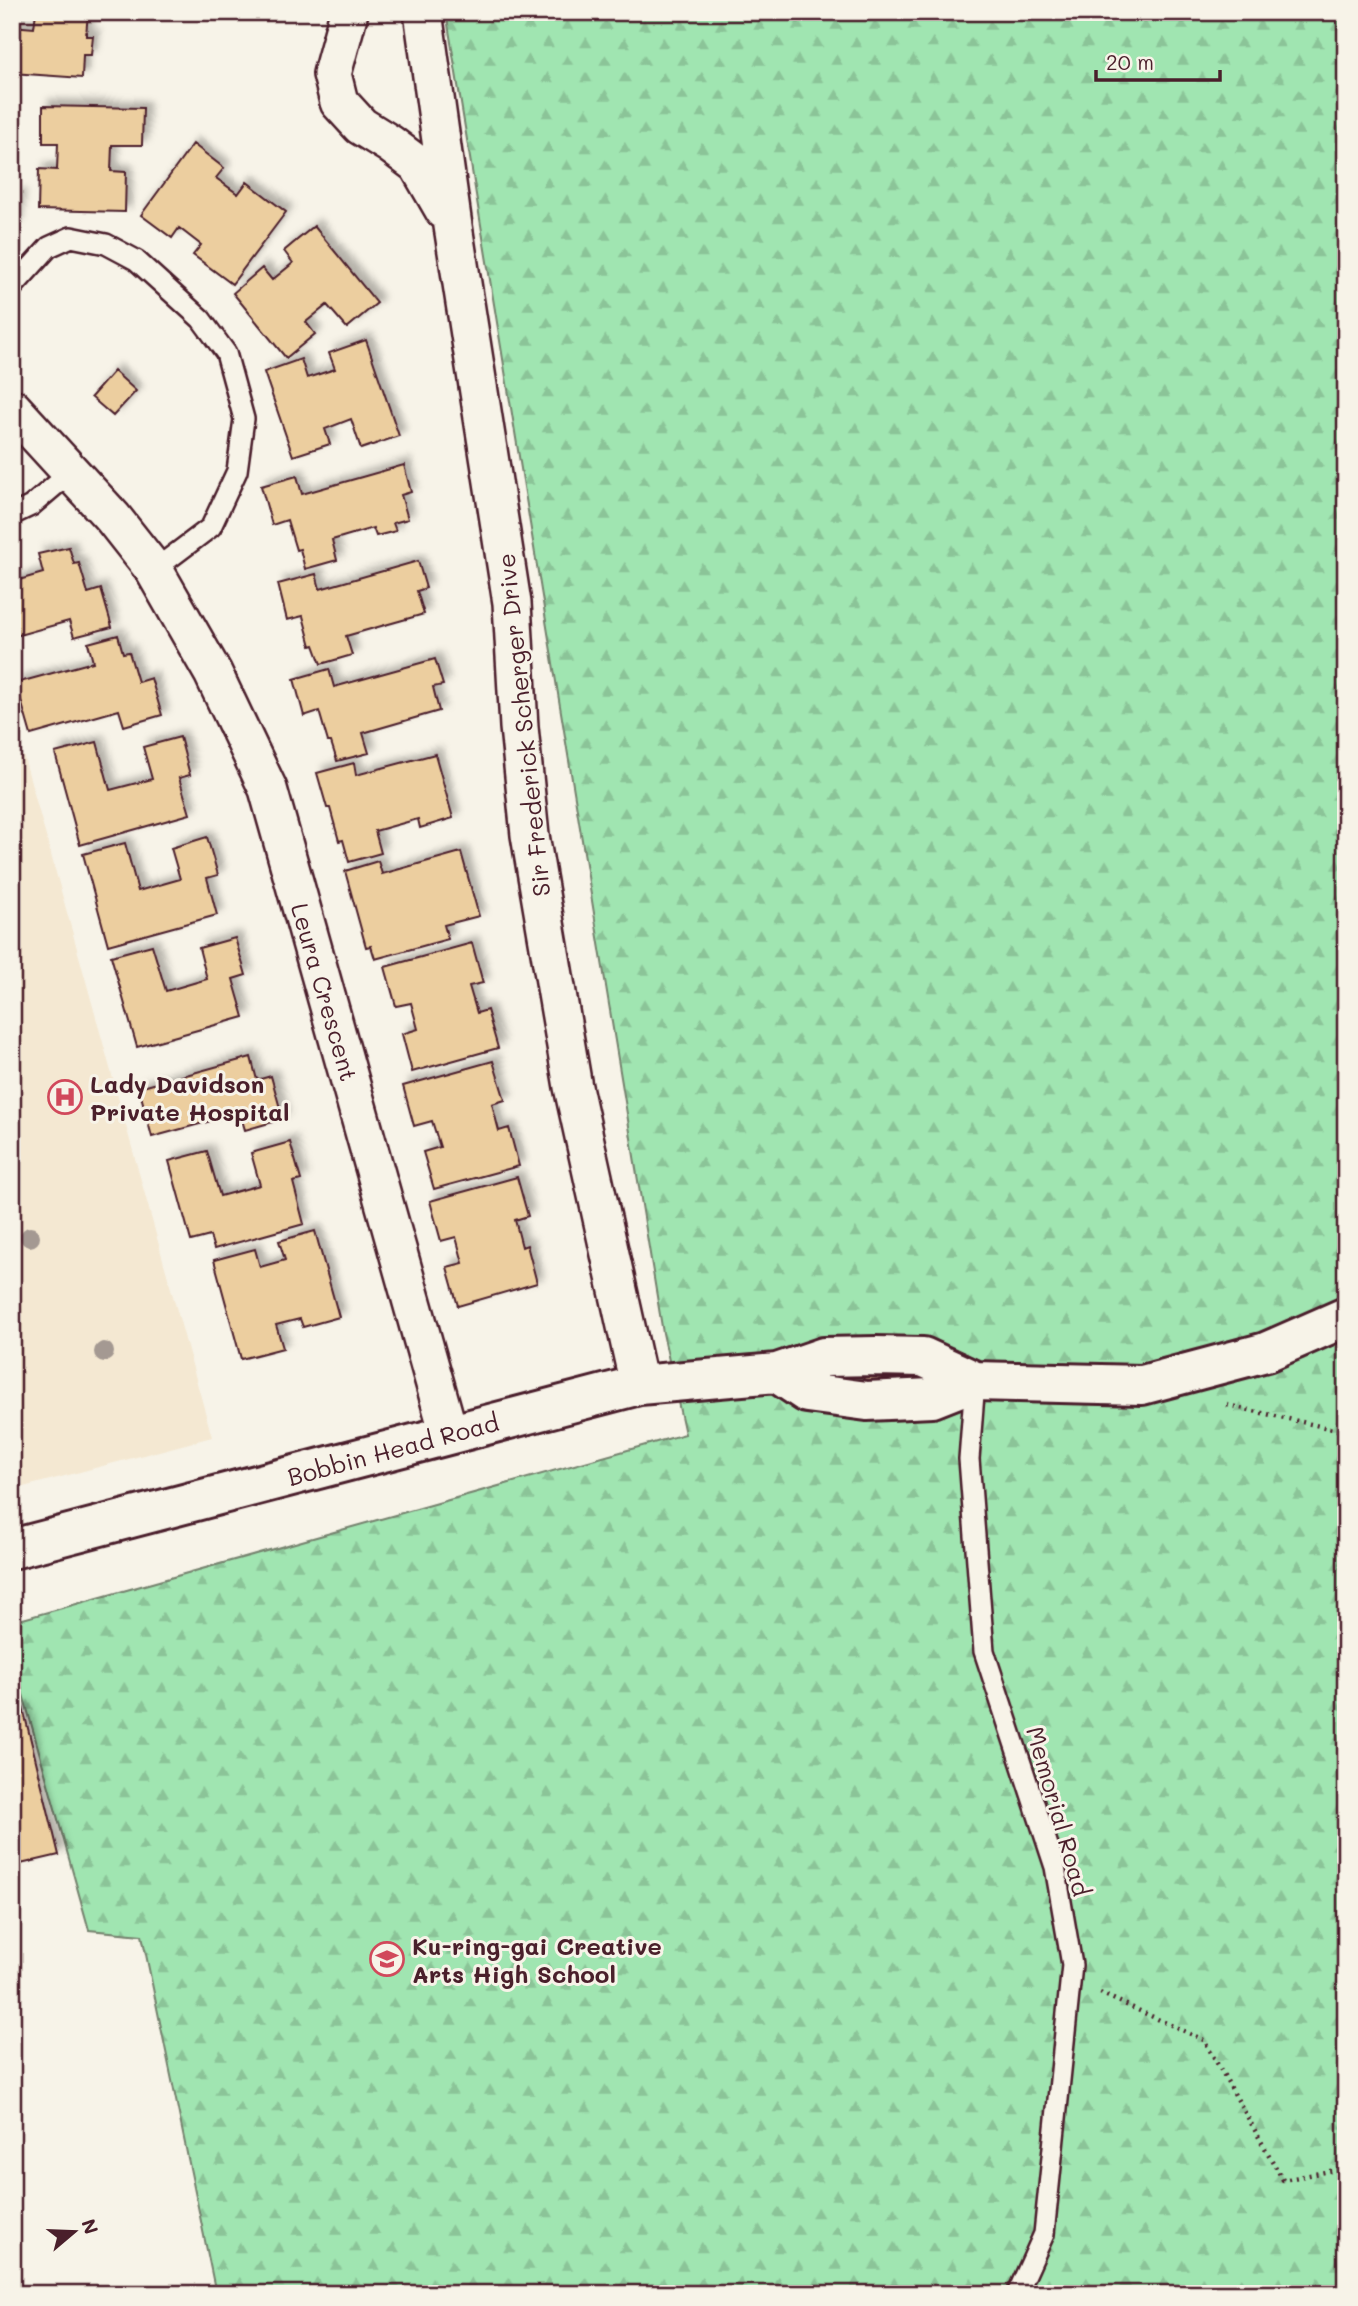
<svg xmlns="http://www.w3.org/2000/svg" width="1358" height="2306" font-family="Mali,sans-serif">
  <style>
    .built { fill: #f4e8d2 }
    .forest { fill: url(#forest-firs); stroke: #75826e; stroke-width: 2 }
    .building { fill: #ecce9f; stroke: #4a1f2b; stroke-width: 2; filter: url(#shadow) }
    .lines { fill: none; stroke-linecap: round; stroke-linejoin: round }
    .lane-casing { stroke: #4a1f2b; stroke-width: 24 }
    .street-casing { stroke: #4a1f2b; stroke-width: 42 }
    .secondary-casing { stroke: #4a1f2b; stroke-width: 44 }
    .path { stroke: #4a1f2b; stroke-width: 4.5; stroke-dasharray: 2 5; stroke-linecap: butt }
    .lane { stroke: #f7f3e8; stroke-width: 19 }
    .street { stroke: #f7f3e8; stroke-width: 37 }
    .secondary { stroke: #f7f3e8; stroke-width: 38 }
    .tree { fill: #a49992 }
    .labels { text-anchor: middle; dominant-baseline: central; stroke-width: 6; stroke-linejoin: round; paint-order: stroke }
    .street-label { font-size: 24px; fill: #4a1f2b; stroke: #f7f3e8 }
    .poi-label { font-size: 24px; font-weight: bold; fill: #4a1f2b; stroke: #f7f3e8; text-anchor: start }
  </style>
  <defs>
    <pattern id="forest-firs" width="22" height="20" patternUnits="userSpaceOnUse" patternTransform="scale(1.75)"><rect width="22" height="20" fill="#a0e5b1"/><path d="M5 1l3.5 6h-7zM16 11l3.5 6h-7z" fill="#8bc498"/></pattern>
    <filter id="shadow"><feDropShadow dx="6" dy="-6" stdDeviation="3.5" flood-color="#0004"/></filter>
  </defs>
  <rect width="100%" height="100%" fill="#f7f3e8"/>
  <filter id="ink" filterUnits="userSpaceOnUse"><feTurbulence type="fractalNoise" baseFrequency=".0143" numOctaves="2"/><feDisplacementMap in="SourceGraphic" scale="14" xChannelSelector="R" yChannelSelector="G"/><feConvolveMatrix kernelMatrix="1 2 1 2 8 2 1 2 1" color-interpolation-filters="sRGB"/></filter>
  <g filter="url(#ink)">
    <path class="built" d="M12,752l12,5 188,680 -200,53z"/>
    <path class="forest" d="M446,12h900v2282h-1130l-74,-359 -53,-5 -77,-275v-33l673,-188 -22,-101z"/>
    <path class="building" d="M12,12v14l22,2 2,-16h52l-2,24h7l-2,19h-8l-1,23 -70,-5z
      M43,106l100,2 -1,37h-30l-1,26 15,1 -1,40 -87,-2 1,-41 18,1 1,-27h-15z
      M193,144l31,24 -8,10 22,16 9,-12 39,30 -54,72 -39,-29 8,-10 -22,-17 -7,10 -31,-23z
      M12,196h7l-4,32h-3z
      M314,226l63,77 -30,25 -20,-23 -21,17 9,12 -29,24 -53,-65 29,-25 10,12 21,-17 -9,-12z
      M366,340l33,96 -38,13 -10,-30 -26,10 5,15 -37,12 -29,-84 37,-13 6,19 28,-9 -6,-16z
      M114,371l22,20 -23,25 -22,-19z
      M404,465l7,27 -10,3 7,24 -15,4 3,8 -20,5 -3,-8 -41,12 5,20 -32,9 -5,-20 -4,1 -9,-30 -15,5 -11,-39 36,-10 5,18z
      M69,547l5,17 5,-1 9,30 13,-4 11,38 -38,10 -5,-16 -57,16v-55l31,-9 -5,-19z
      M418,561l8,27 -9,3 7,23 -78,22 6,19 -31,9 -7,-19 -3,1 -8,-30 -16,4 -9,-36 38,-10 4,15z
      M118,635l5,18 6,-1 9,30 13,-4 11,37 -38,11 -5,-16 -88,25 -15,-52 77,-21 -5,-19z
      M435,659l8,26 -10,2 6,24 -76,22 6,20 -32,8 -6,-19h-3l-9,-31 -15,5 -10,-37 35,-10 5,18z
      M180,737l10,38 -11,3 11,36 -110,31 -25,-92 42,-11 13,48 42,-11 -9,-32z
      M435,754l18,64 -33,10 -2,-9 -43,12 6,22 -32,9 -6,-22 -4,1 -9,-33h-3l-10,-35 37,-10 2,12z
      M207,837l11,38 -11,3 10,37 -109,30 -25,-91 42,-11 13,48 42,-12 -9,-31z
      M461,852l18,64 -35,9 4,14 -73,20 -4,-13 -5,1 -21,-76 33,-10 4,13z
      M235,938l11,37 -13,4 11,38 -107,30 -26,-91 41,-11 14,46 41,-12 -8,-31z
      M472,943l11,40 -14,3 8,27 10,-3 11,38 -86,24 -10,-38 16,-5 -7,-26 -15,3 -11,-39z
      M251,1057l6,23 14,-4 12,43 -38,11 -5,-17 -88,24 -13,-49z
      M493,1061l12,39 -13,4 7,27 10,-3 10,38 -85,23 -11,-37 17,-5 -8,-26 -18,5 -11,-40z
      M290,1142l11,38 -8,2 11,42 -90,25 -4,-13 -19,5 -22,-80 38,-10 13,45 40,-11 -9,-32z
      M517,1177l11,39 -13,4 7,27 5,-2 10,38 -79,23 -11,-39 16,-4 -7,-26 -15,4 -11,-40z
      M315,1231l24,86 -36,10 -3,-8 -24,6 7,23 -42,11 -27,-99 41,-11 5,18 25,-7 -6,-19z
      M884,1370l1,14 -21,2 -1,-15z
      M23,1708l36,147 -47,11v-156z"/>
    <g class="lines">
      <g class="lane-casing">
        <path id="lane" d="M12,288l37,-41 22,-10 35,7 30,16 65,59 25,34 18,66 -7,52 -26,56 -57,43
          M12,515l19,-9 40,-34
          M975,1381l-6,78 15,192 71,216 17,98 -28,269 -27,60"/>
      </g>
      <g class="street-casing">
        <path id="street" d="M349,12l-17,62 7,28 22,24 29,18 28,21 26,45
          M423,12l30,214 59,377 7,124 11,108 43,252 66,298
          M12,408l101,110 41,52 59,103 55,116 181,645"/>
      </g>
      <g class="secondary-casing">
        <path id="secondary" d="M777,1373l30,20 60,8 65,-3 43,-17 167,4 124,-33 80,-35
          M12,1549l627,-164 138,-12 47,-16 52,-1 47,1 52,24"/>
      </g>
      <path class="path" d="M1227,1405l119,27
        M1100,1993l104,47 79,140 63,-12"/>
      <use href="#lane" class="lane"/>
      <use href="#street" class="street"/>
      <use href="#secondary" class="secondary"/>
    </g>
    <g class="tree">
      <circle cx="30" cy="1237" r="10"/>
      <circle cx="104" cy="1352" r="10"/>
    </g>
  </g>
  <defs>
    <g id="hospital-ring" transform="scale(1.75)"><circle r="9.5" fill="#f7f3e8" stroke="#d1495b" stroke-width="1.5"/><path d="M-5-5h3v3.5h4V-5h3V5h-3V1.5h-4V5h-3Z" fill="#d1495b"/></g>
    <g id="school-ring" transform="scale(1.75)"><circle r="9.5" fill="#f7f3e8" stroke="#d1495b" stroke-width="1.5"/><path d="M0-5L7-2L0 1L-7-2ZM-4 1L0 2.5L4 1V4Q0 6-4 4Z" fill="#d1495b"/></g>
  </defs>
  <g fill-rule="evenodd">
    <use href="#hospital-ring" x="65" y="1097"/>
    <use href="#school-ring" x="387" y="1959"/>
  </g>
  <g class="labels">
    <g class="street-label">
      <text transform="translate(523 725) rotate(-96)">Sir Frederick Scherger Drive</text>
      <text transform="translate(325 992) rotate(74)">Leura Crescent</text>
      <text transform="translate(393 1449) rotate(-15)">Bobbin Head Road</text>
      <text transform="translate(1059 1811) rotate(74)">Memorial Road</text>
    </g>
    <g class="poi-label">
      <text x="90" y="1083">Lady Davidson<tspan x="90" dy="28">Private Hospital</tspan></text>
      <text x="412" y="1945">Ku-ring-gai Creative<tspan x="412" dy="28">Arts High School</tspan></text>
    </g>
  </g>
  <rect width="1358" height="2306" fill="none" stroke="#f7f3e8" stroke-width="42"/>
  <rect x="21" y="21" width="1316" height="2264" fill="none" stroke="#4a1f2b" stroke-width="2.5" filter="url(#ink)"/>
  <g transform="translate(74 2232) rotate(71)" stroke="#f7f3e8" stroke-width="5" paint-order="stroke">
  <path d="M0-5L12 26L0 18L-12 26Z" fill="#4a1f2b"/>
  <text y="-10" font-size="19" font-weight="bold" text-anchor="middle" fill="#4a1f2b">N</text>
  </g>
  <path d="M1096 70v10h124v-10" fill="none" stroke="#4a1f2b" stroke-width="3.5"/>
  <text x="1106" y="70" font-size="21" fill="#4a1f2b" stroke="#f7f3e8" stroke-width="5" paint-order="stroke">20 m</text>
</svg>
